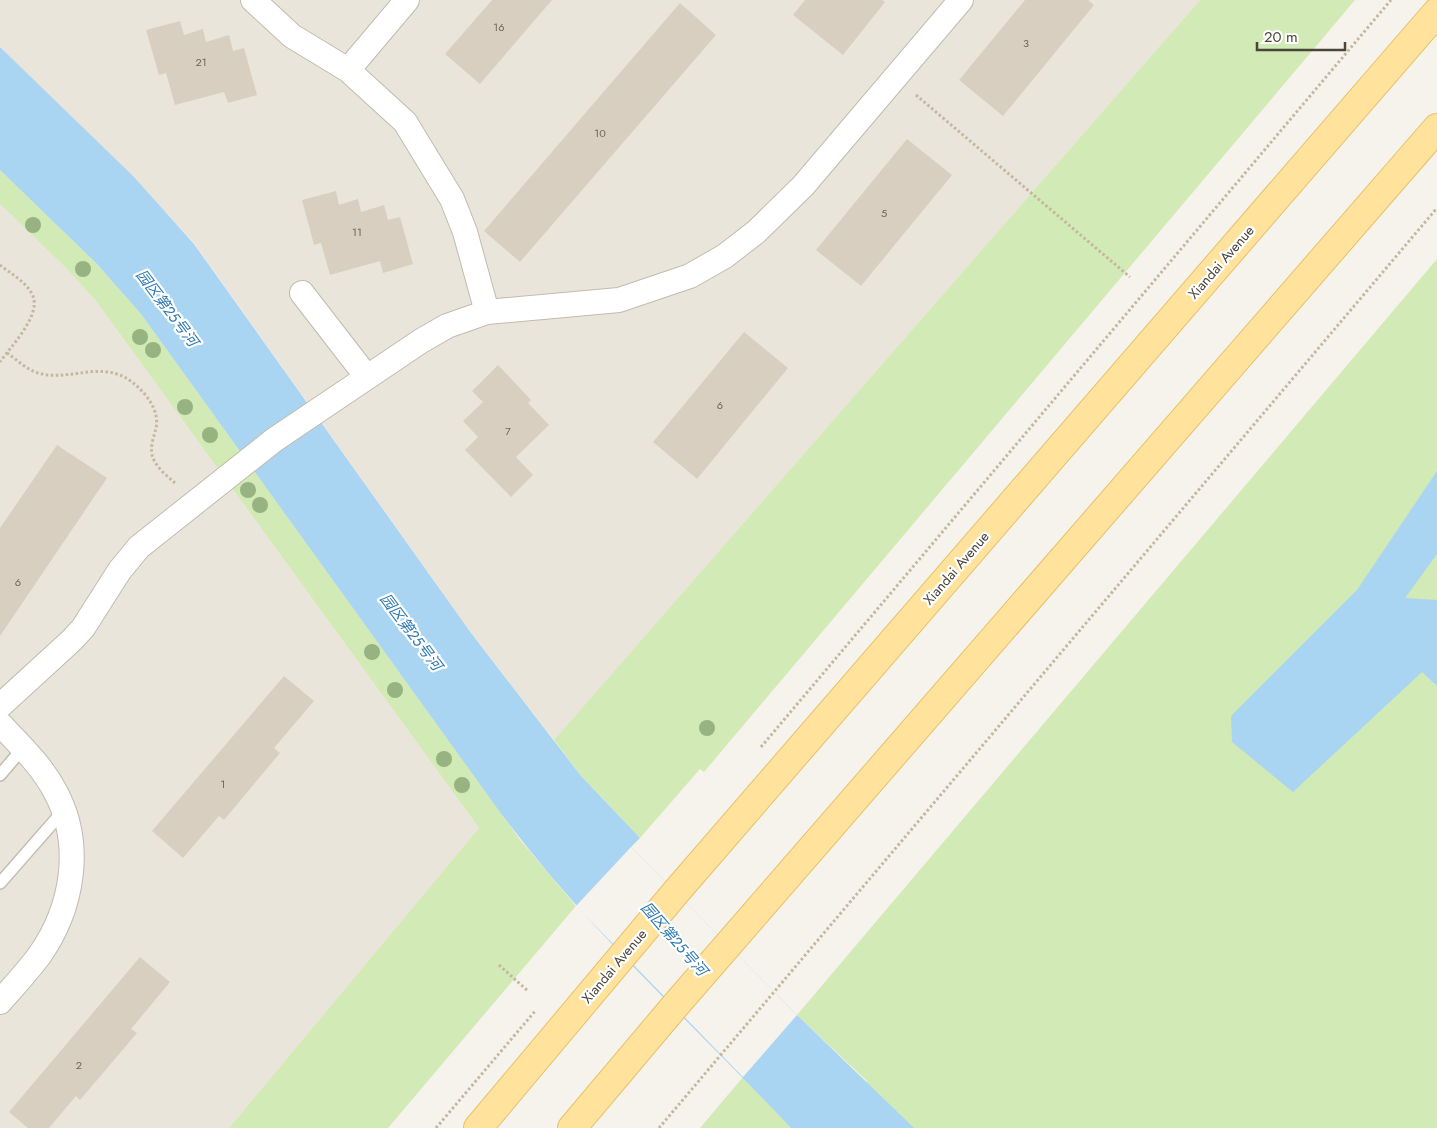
<svg xmlns="http://www.w3.org/2000/svg" width="1437" height="1128" font-family="Jost,'Noto Sans SC',sans-serif">
  <style>
    .residential { fill: #eae5da }
    .green { fill: #d2eab5 }
    .water { fill: #a9d4f2 }
    .pier { fill: #f6f3ec }
    .building { fill: #d8cfc1 }
    .lines { fill: none; stroke-linecap: round; stroke-linejoin: round }
    .lane-casing { stroke: #c2bbae; stroke-width: 14 }
    .street-casing { stroke: #c2bbae; stroke-width: 26 }
    .primary-casing { stroke: #e6c16a; stroke-width: 30 }
    .path { stroke: #c4b79f; stroke-width: 3; stroke-dasharray: 2.5 2.5; stroke-linecap: butt }
    .lane { stroke: #fff; stroke-width: 11 }
    .street { stroke: #fff; stroke-width: 24 }
    .primary { stroke: #ffe39c; stroke-width: 28 }
    .tree { fill: #97b381 }
    .labels { text-anchor: middle; dominant-baseline: central; stroke-width: 4.5; stroke-linejoin: round; paint-order: stroke }
    .number-label { font-size: 11px; fill: #6e675b }
    .street-label { font-size: 14px; fill: #4b4439; stroke: #fff }
    .water-label { font-size: 15px; font-style: italic; fill: #2e7ab2; stroke: #fff }
  </style>
  <rect width="100%" height="100%" fill="#f6f3ec"/>
  <path class="residential" d="M0,0h1200l-646,740 -83,-107 -277,-390 -60,-65 -134,-131z
    M0,204l66,64 30,33 383,527 -250,300h-229z"/>
  <path class="green" d="M1200,0h155l-651,772 -4,-3 -60,69 -59,-62 -27,-36z
    M0,170l97,94 44,50 380,527 55,65 -188,222h-159l250,-300 -383,-527 -30,-33 -66,-64z
    M1437,259v869h-609l39,-47 -70,-66z
    M743,1077l48,51h-91z"/>
  <path class="water" d="M0,47l134,130 60,67 277,389 110,143 59,62 -9,9 166,168 117,113h-123c-99,-105 -208,-203 -294,-320l-356,-494 -44,-50 -97,-94z
    M1437,471v83l-32,44 32,2v86l-15,-14 -129,120 -61,-50 -1,-26 126,-126z"/>
  <path class="pier" d="M631,847l166,168 -54,62 -167,-171z"/>
  <path class="building" d="M492,0h60l-72,84 -35,-30z
    M805,0h77l3,2 -42,53 -50,-40z
    M1025,0h63l6,5 -91,111 -44,-36z
    M680,3l36,32 -196,227 -36,-31z
    M180,21l4,14 19,-6 3,13 23,-7 4,16 11,-3 13,47 -29,8 -4,-11 -49,13 -9,-32 -7,2 -13,-45z
    M907,139l45,36 -91,111 -45,-36z
    M336,191l3,14 19,-6 3,13 23,-7 4,15 12,-3 13,47 -30,9 -3,-12 -50,14 -9,-32 -7,2 -12,-45z
    M744,332l44,36 -91,111 -44,-37z
    M498,365l33,35 -3,3 21,22 -33,32 17,18 -22,22 -46,-47 13,-13 -15,-16 20,-19 -11,-11z
    M57,445l50,33 -107,158v-108z
    M284,676l30,25 -40,47 6,5 -56,67 -5,-4 -36,42 -31,-27z
    M140,957l30,25 -39,47 6,4 -57,67 -4,-4 -27,32h-21l-19,-16z"/>
  <g class="lines">
    <g class="lane-casing">
      <path id="lane" d="M0,775l23,-27
        M0,883l64,-73"/>
    </g>
    <g class="street-casing">
      <path id="street" d="M253,0l39,36 56,34 57,52 47,77 13,33 22,80
        M348,70l59,-70
        M302,293l65,84
        M0,706l72,-66 11,-12 37,-58 19,-23 135,-107 147,-99 26,-15 40,-14 132,-12 71,-24 35,-20 31,-24 47,-46 158,-186
        M0,724c20,21 42,42 55,67 29,53 18,117 -16,165 -12,16 -26,31 -39,46"/>
    </g>
    <g class="primary-casing">
      <path id="primary" d="M478,1128l198,-236 761,-880
        M572,1128l102,-121 763,-879"/>
    </g>
    <path class="path" d="M916,95l214,182
      M0,265c10,8 26,17 32,29 11,20 -21,52 -32,68
      M7,353c9,6 18,15 28,19 34,12 65,-14 97,10 13,10 28,28 24,46 -2,9 -7,20 -3,30 4,10 14,18 22,25
      M761,747l630,-747
      M499,965l29,26
      M436,1128l100,-118
      M659,1128l778,-920"/>
    <use href="#lane" class="lane"/>
    <use href="#street" class="street"/>
    <use href="#primary" class="primary"/>
  </g>
  <g class="tree">
    <circle cx="33" cy="225" r="8"/>
    <circle cx="83" cy="269" r="8"/>
    <circle cx="140" cy="337" r="8"/>
    <circle cx="153" cy="350" r="8"/>
    <circle cx="185" cy="407" r="8"/>
    <circle cx="210" cy="435" r="8"/>
    <circle cx="248" cy="490" r="8"/>
    <circle cx="260" cy="505" r="8"/>
    <circle cx="372" cy="652" r="8"/>
    <circle cx="395" cy="690" r="8"/>
    <circle cx="707" cy="728" r="8"/>
    <circle cx="444" cy="759" r="8"/>
    <circle cx="462" cy="785" r="8"/>
  </g>
  <g class="labels">
    <g class="number-label">
      <text x="499" y="27">16</text>
      <text x="1026" y="43">3</text>
      <text x="201" y="62">21</text>
      <text x="600" y="133">10</text>
      <text x="884" y="213">5</text>
      <text x="357" y="232">11</text>
      <text x="720" y="405">6</text>
      <text x="508" y="431">7</text>
      <text x="18" y="582">6</text>
      <text x="223" y="784">1</text>
      <text x="79" y="1065">2</text>
    </g>
    <g class="street-label">
      <text transform="translate(1221 262) rotate(-49)">Xiandai Avenue</text>
      <text transform="translate(956 568) rotate(-49)">Xiandai Avenue</text>
      <text transform="translate(614 966) rotate(-50)">Xiandai Avenue</text>
    </g>
    <g class="water-label">
      <text transform="translate(167 308) rotate(53)">园区第25号河</text>
      <text transform="translate(411 632) rotate(53)">园区第25号河</text>
      <text transform="translate(674 939) rotate(49)">园区第25号河</text>
    </g>
  </g>
  <path d="M1257 42v8h88v-8" fill="none" stroke="#4b4439" stroke-width="2.5"/>
  <text x="1264" y="42" font-size="15" fill="#4b4439" stroke="#ffffff" stroke-width="4" paint-order="stroke">20 m</text>
</svg>
